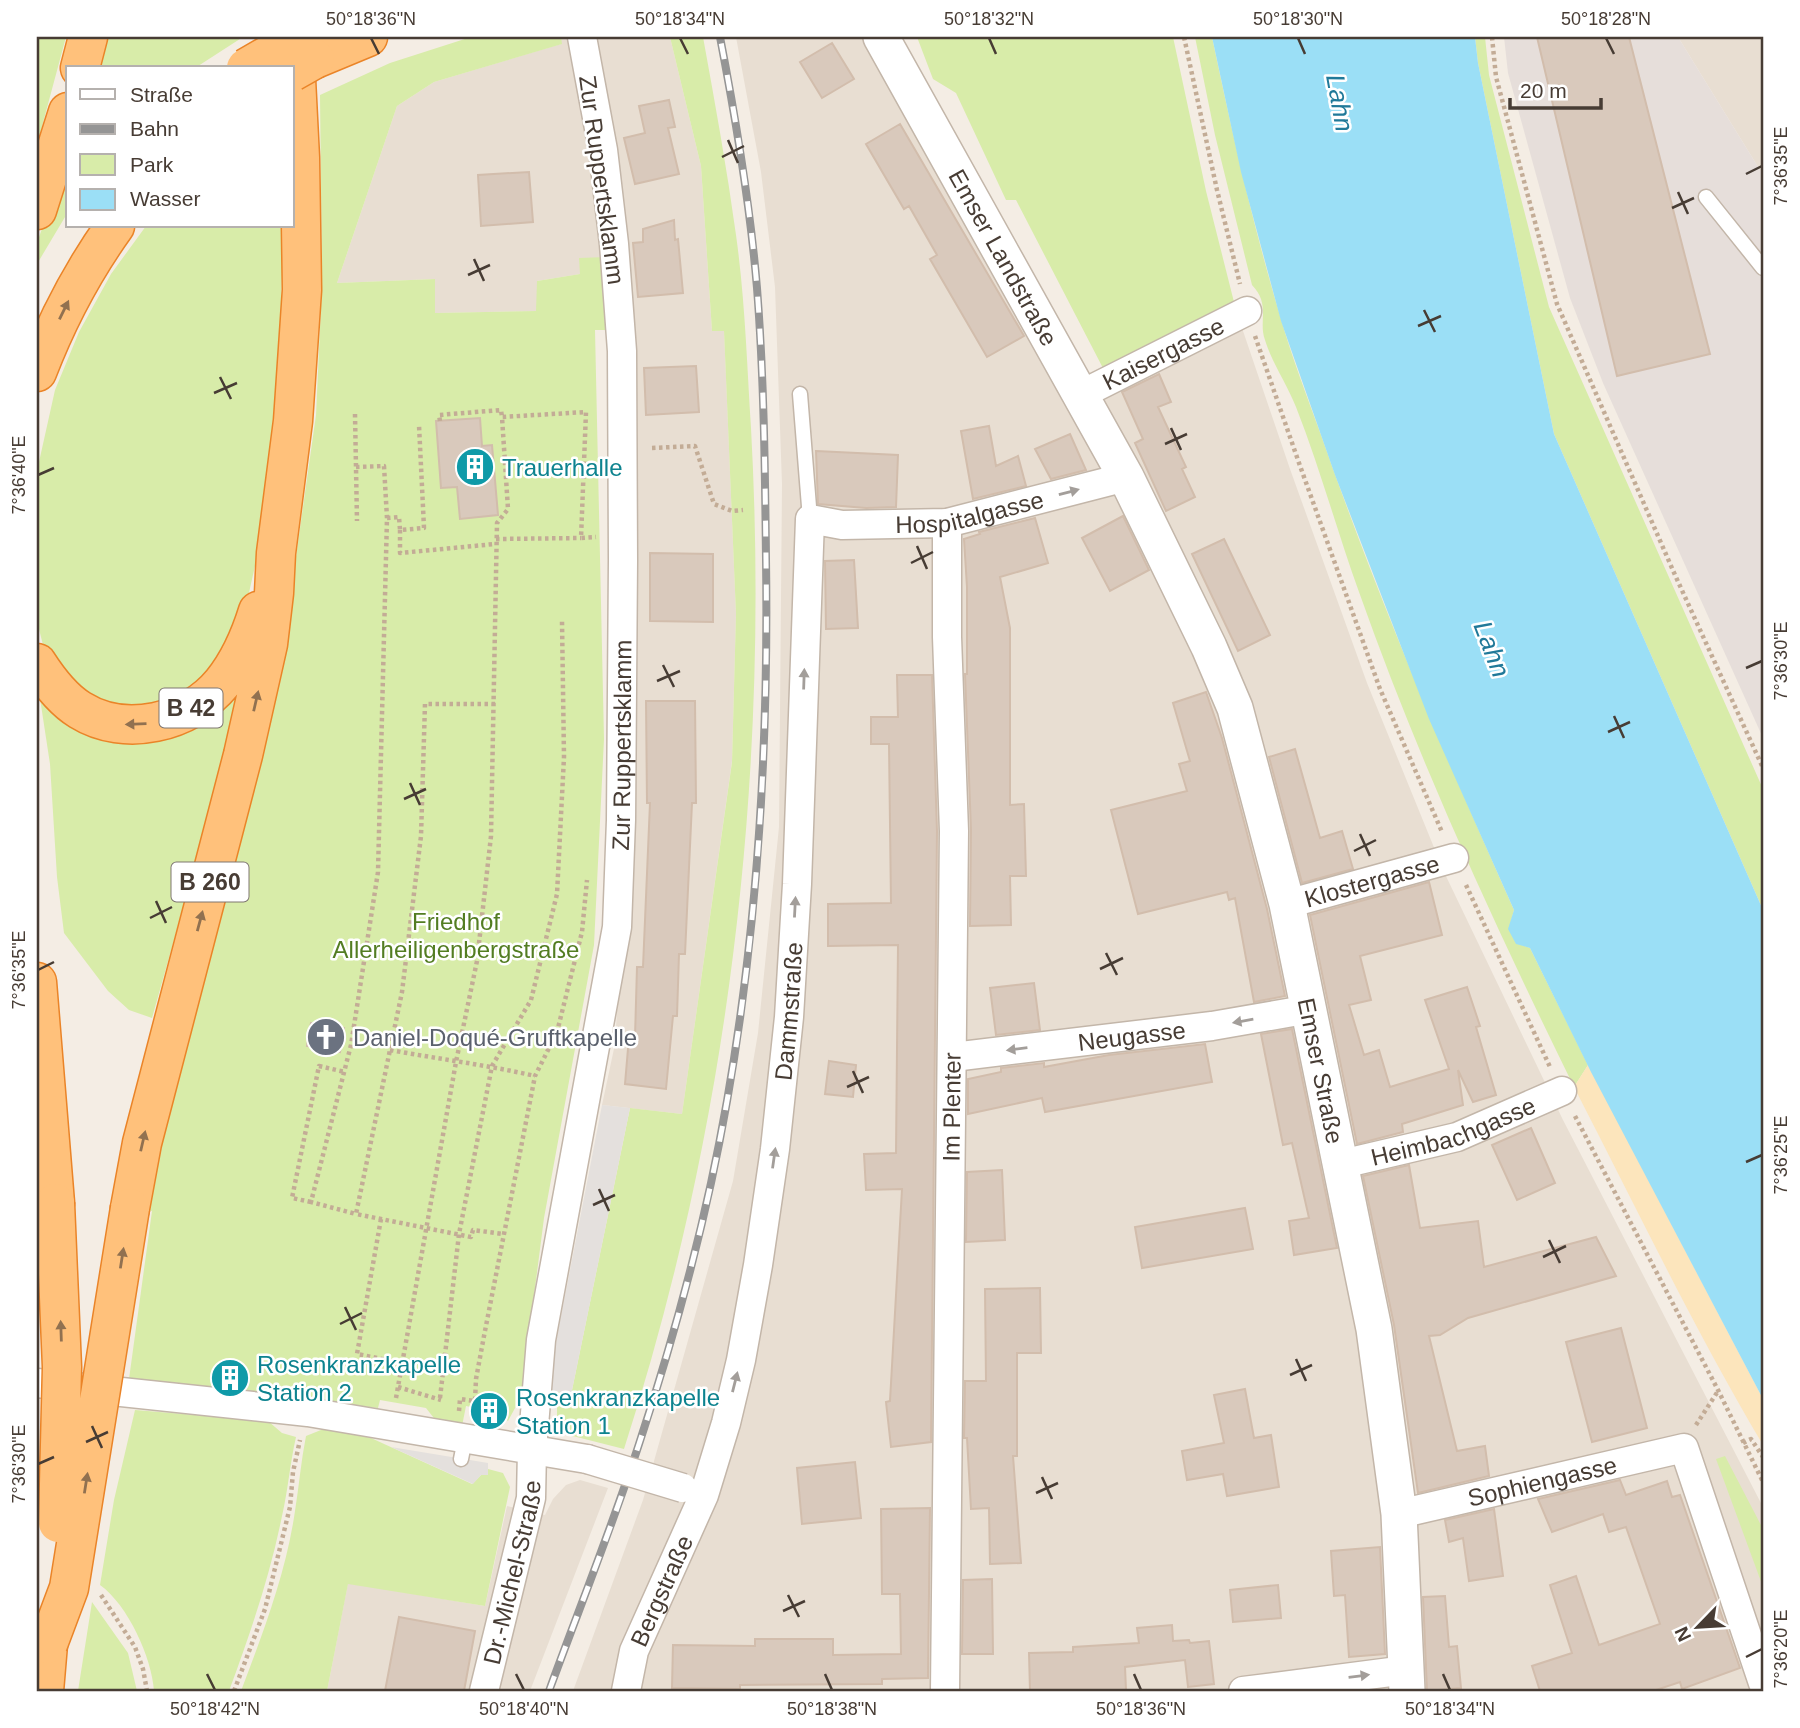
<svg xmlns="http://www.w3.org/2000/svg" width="1800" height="1728" font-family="Arial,sans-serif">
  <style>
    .residential { fill: #e8ded2 }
    .industrial { fill: #e6deda }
    .green { fill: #d8eca9 }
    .sand { fill: #fce5bc }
    .parking { fill: #e4e0dd }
    .water { fill: #9bdff6 }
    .building { fill: #d9c9bc; stroke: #d2bdac; stroke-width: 2 }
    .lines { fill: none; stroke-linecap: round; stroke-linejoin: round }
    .service-casing { stroke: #c3b6a9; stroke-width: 17 }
    .minor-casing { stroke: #c3b6a9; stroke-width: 31 }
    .tertiary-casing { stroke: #c3b6a9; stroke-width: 38 }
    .trunk-casing { stroke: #ea8428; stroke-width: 41 }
    .path { stroke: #c3ac96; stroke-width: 4.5; stroke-dasharray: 3.5 3.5; stroke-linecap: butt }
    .service { stroke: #fff; stroke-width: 14 }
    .minor { stroke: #fff; stroke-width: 28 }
    .tertiary { stroke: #fff; stroke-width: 35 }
    .trunk { stroke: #ffc17b; stroke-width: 38 }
    .rail-casing { stroke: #959595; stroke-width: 8 }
    .rail { stroke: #fff; stroke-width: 5; stroke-dasharray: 16; stroke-linecap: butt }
    .minor-bridge-casing { stroke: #c3b6a9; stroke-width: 31; stroke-linecap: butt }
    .trunk-bridge-casing { stroke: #ea8428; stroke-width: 41; stroke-linecap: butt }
    .minor-bridge { stroke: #fff; stroke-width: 28 }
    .trunk-bridge { stroke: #ffc17b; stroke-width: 38 }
    .oneway { fill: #917150 }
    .oneway2 { fill: #a39e9a }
    .ticks { fill: none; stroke: #473c34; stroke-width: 2.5 }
    .labels { text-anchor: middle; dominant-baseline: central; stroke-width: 5; stroke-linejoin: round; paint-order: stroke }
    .shield { fill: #fff; stroke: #7e7671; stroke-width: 2 }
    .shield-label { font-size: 23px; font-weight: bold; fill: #473c34 }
    .street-label { font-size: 24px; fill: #473c34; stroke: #fff }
    .culture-label { font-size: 24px; fill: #0d838f; stroke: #fff; text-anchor: start }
    .park-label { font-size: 24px; fill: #537d22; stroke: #fff }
    .worship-label { font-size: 24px; fill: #5b616d; stroke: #fff; text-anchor: start }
    .water-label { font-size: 26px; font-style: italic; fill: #207999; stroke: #fff }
    .neatline { fill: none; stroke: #473c34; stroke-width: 2.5 }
    .ticks-label { font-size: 18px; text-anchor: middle; fill: #473c34 }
  </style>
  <rect width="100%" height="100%" fill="#f4ede4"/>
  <path class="residential" d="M561,37h109l31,129 11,165 12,-1 12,284 -4,147 -50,353 -80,-9 13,-61 19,-310v-397l-54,-79v16l-43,7v30l-102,2v-34l-98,4 60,-177 37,-24 127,-38z
    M736,37h129l204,370 173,-79 48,141 77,214 77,189 119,248 200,387v184h-1190l70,-191 90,-319 25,-148 21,-206 3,-343 -7,-197 -14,-115z
    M1678,37h85v138z
    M580,1480l28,8 -78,203h-203l21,-108 137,23 22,-100 38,9 8,-16 13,-14z"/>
  <path class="industrial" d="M1504,37h174l85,138v563l-160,-355 -33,-85 -62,-225z"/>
  <path class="green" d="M37,37h29l-29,108z
    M99,37h144l-48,31h-104z
    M471,37h90l1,7 -128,38 -37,24 -60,177 98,-4v34l101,-2 1,-30 43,-7 -1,-16 28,-1 5,73h-17l9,409 -10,206 -50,273 -23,179 -13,24 -18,-15 -5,4 -19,-4 -4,20 -25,-4 -11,-14 -46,-8 -2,8 -249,-29 23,-168 -11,-2 151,-624 24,-170 6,-131 -2,-189 70,-32z
    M670,37h33c12,66 24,132 33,198 9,64 11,129 15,193 19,344 -21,693 -127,1021l-67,-17v-40l14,3 59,-287 52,6 50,-352 4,-148 -12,-283h-12l-11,-165z
    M917,37h256l33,154 29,115 -130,66 -89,-172h-10l-50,-107 -23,-14z
    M1195,37h17c20,95 41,189 69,282 11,39 26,77 40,116 56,161 123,318 193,475l-5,19 7,14 14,5 58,117 -14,22c-79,-161 -155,-325 -215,-495 -22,-61 -39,-124 -63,-185 -9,-23 -24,-44 -31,-67 -7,-19 6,-35 -13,-55l-37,-150z
    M1475,37h10l4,38 60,232 214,482v121l-209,-476 -76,-371z
    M68,153v59l-31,52v-21z
    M146,226h137l-3,123 -6,75 -19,142 -16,71 -49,61 -80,11 -53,-35 -14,-29 -6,-24v-150l18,-81 24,-58 32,-58z
    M39,692l125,46 27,-8 25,-17 15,-17h6l-35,144 -50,178 -23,-8 -21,-19 -44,-58 -7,-56 -7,-113z
    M135,1410l133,11 14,12 14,4c-6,26 -8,53 -14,79 -12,60 -32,118 -53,175h-75c-2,-33 -26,-86 -54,-106l14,-85z
    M326,1428l45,10 101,46 9,-9h7v-6l15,4 7,14 -25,119 -137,-22 -21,107h-86c22,-58 45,-118 54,-180 4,-25 6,-50 11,-75z
    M1725,1456l38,73v58l-47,-128z
    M92,1602l36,51 9,38h-59z"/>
  <path class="sand" d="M1588,1065l175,334v46c-69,-116 -127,-238 -189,-358z"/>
  <path class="parking" d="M602,1105l28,3 -59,287 -24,-6z
    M391,1447l97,16v12h-7l-8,9z"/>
  <path class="water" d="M1212,37h263l3,26 76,371 209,476v489l-172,-327 -61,-124 -14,-4 -8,-15 6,-19 -85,-191 -94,-244 -54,-154 -40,-149z"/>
  <path class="building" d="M1537,37h92l81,317 -93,22z
    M832,43l22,36 -32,19 -22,-36z
    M669,100l6,27 -7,1 11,46 -44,10 -11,-46 21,-5 -6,-27z
    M900,124l124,212 -37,21 -57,-98 7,-4 -28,-49 -5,3 -38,-65z
    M529,172l4,50 -52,4 -3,-51z
    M674,220l1,20 3,-1 5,54 -45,4 -5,-54 10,-1v-13z
    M696,366l3,46 -53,3 -2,-47z
    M1159,374l12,28 -13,5 28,60 -4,2 13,28 -29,14 -31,-68 8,-4 -21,-47z
    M480,418l2,28 10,-1 6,70 -38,4 -3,-32 -16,1 -5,-67z
    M989,426l7,40 22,-10 8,30 -53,13 -12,-68z
    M1070,434l16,36 -35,9 -16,-30z
    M816,451l82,4 -2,52 -30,1 -48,-4z
    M1123,516l26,54 -39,21 -28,-53z
    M1035,518l13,45 -48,14 10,51v177l14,-1 2,72h-16l1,49 -41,1 1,-96 -6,-156h2v-87l-3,-48 16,-5 -1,-2z
    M1224,539l46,96 -32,16 -46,-97z
    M650,553l63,1v68l-63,-1z
    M854,560l4,68 -32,1 -1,-68z
    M897,675h35l5,156 -6,611 -40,5 -5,-45 4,-1 12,-212 -36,1 -2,-36 32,-1 2,-208 -70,1v-42l63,-1 -2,-159h-18v-27h27z
    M1206,692l16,46 45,171 18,87 -31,6 -19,-104 -6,2 -2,-8 -89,22 -27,-104 76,-19 -8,-27 11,-3 -17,-58z
    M646,701h49l1,102h-4l-7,151h-6l-2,62h-4l-7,73 -41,-5 4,-47h6l2,-70h6l7,-164h-3z
    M1295,749l25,89 22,-7 11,38 -51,14 -33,-126z
    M1429,882l13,53 -82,21 11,44 -22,5 15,50 15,-5 11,37 59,-18 -24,-69 42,-13 13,39 -4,1 20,68 -23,7 -15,-32 5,35 -61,19 1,8 -46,12 -47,-229z
    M1034,983l6,47 -44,5 -6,-47z
    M311,1023l33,5 -4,24 -33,-6z
    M1292,1029l45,219 -43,7 -5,-34 20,-3 -17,-75 -9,2 -22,-111z
    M1205,1044l7,38 -167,30 -3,-14 -74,16v-35l33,-7v-4l43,-5v4l65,-12z
    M829,1061l27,4 -3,32 -28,-3z
    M1531,1128l24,55 -38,17 -25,-55z
    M1409,1165l11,63 58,-7 6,46 112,-30 20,39 -148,42 -28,17 -11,1 28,115 28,-5 4,30 -71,17 -24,-168 -31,-149z
    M1002,1170l3,70 -39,2 1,-70z
    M1245,1208l8,41 -111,19 -7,-41z
    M1040,1288l1,65h-24v103h-4l8,107 -31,1 -1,-56 -18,1 -4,-71h-3l1,-57h21l-1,-92z
    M1621,1328l26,100 -55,14 -26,-100z
    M1245,1389l9,49 17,-3 8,52 -52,9 -4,-22 -36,6 -5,-29 42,-8 -10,-48z
    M855,1462l6,56 -59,6 -5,-56z
    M1620,1480l6,15 41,-14 5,16 8,-2 60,173 -58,21 -2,-7 -27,9h-113l-8,-25 40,-13 -22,-68 26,-9 23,69 61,-21 -34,-97 -17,5 -6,-18 -51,18 -14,-33z
    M930,1508l-2,170 -46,1v5l-142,1v4l-68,-1 1,-43 82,1v-7h78v16l68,-1 -1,-60h-18l-1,-85z
    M1494,1509l9,67 -34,5 -6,-43 -14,4 -4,-22z
    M1380,1547l5,107 -36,3 -4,-62 -11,1 -3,-45z
    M992,1579l1,75h-31l1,-74z
    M1278,1585l3,33 -48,4 -3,-32z
    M1445,1596l4,51 8,-1 4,42 -34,3 -4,-94z
    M399,1617l76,14 -11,60h-79z
    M1172,1625l1,16 16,-1 1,3 19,-2 5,43 -26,3 -3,-27 -60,7 1,23 -96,1 -1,-38 44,-1v-5l66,-4 -2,-15z"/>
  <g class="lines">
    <g class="service-casing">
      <path id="service" d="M1706,197l57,71
        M800,394l10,125
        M461,1459l4,-20"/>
    </g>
    <g class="minor-casing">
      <g id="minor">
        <path id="s1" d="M1080,395l167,-84"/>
        <path id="s2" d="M1287,904l167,-46"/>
        <path id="s3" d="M953,1057l259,-31 98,-17"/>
        <path id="s4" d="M1342,1164l115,-27 105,-46"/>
        <path d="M37,1383l271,29 279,47"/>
        <path id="s5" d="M1399,1514l285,-66 79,235"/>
        <path id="s6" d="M484,1691l47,-193 1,-48 9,-110 76,-413 4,-107 2,-260 -1,-209 -8,-107 -11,-94 -21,-113"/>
        <path id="s7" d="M626,1691l8,-40 70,-156 22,-72 15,-63 17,-95 17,-116 14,-132 8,-133 13,-365 32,6 105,-2 179,-46"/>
        <path id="s8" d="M945,1691l9,-860 -7,-194v-114"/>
        <path d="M1243,1691l163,-21"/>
      </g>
    </g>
    <g class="tertiary-casing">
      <g id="tertiary">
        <path id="s9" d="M881,37l245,440 83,170 26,61 52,196 87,425 25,185 8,177"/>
      </g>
    </g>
    <g class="trunk-casing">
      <path id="trunk" d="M315,59l53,-22
        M80,68l8,-31
        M37,210l31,-98
        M37,372c20,-52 45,-100 78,-146
        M37,663c11,17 25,36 43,47 45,28 109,13 142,-27 17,-21 28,-46 36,-72
        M37,982l18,221
        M130,1208l12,-65 101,-388 25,-111 6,-51 2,-40 17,-132 9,-131 -2,-132 -6,-119
        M44,1691l4,-47"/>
    </g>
    <path class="path" d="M1184,37l33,153 23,94
      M1492,37l4,40 61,227 118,271 88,193
      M1255,336l44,127 81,226 62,143
      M355,414l2,107
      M440,421l-1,-6 62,-5 1,7
      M652,448l43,-2 19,58 18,7 11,-1
      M356,467l28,-1 3,52 -9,354 -27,173 -40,157 45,12
      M387,518l12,-1 1,13 24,-2 -5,-103
      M400,530v23l95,-9
      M496,539l85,-1
      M495,704h-70l-4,132 -19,156 -46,222 115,23 2,-7 30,4
      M1466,885l84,182
      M390,1050c49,9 97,15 145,26
      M1575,1116l143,274 45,92
      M311,1202l-19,-4 27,-132 26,6
      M381,1219l-24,135 45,9
      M398,1387l43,13
      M396,1398l60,-336 21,-101 14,-125 6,-313 11,-14 -6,-92 84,-5 -5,126 15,-1
      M440,1398l19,-164 33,-168 39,-66 26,-106 7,-137 -2,-136
      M459,1411l1,-12 15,2 1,-22 8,-43 51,-260 22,-44 25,-100 5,-52
      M1696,1425l22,-34
      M1743,1443l8,-4 12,18
      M101,1595l34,52 8,22 4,22
      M234,1691l31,-82 25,-102 3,-35 7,-32"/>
    <use href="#service" class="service"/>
    <use href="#minor" class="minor"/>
    <use href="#tertiary" class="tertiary"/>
    <use href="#trunk" class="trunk"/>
    <g class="rail-casing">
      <path id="rail" d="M549,1691c30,-82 63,-164 90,-247 28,-85 53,-173 72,-261 44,-204 58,-415 55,-624 -1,-90 -2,-181 -9,-271 -7,-84 -21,-168 -37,-251"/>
    </g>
    <use href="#rail" class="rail"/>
    <g class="minor-bridge-casing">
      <path id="minor-bridge" d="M587,1459l96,29"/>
    </g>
    <g class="trunk-bridge-casing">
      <path id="trunk-bridge" d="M246,68l54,-31
        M292,72l23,-13
        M55,1203l7,164 -4,156
        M48,1644l21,-56 61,-380"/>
    </g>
    <use href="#minor-bridge" class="minor-bridge"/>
    <use href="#trunk-bridge" class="trunk-bridge"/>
  </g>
  <defs><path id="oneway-solid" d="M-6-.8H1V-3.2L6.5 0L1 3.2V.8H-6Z" transform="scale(1.75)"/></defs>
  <g class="oneway">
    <use href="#oneway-solid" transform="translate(64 310) rotate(-64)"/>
    <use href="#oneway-solid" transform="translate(256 701) rotate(-77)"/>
    <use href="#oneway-solid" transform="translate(136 724) rotate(178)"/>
    <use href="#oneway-solid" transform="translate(200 921) rotate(-75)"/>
    <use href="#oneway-solid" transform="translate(143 1141) rotate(-77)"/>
    <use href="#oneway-solid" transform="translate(122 1258) rotate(-81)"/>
    <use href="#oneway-solid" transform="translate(61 1331) rotate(-92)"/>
    <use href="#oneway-solid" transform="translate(86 1483) rotate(-81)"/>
  </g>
  <g class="oneway2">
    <use href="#oneway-solid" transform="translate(1069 492) rotate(-15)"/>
    <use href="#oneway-solid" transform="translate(804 679) rotate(-88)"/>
    <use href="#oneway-solid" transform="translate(795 907) rotate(-87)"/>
    <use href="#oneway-solid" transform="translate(1243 1021) rotate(170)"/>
    <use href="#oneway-solid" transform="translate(1017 1049) rotate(173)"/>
    <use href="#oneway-solid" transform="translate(774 1158) rotate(-82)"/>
    <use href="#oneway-solid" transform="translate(735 1382) rotate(-76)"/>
    <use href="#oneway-solid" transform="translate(1359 1676) rotate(-7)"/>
  </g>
  <path class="ticks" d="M371,38l8,16M680,38l8,16M989,38l7,16M1298,38l7,16M1606,38l8,16M728,140l10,23M722,157l22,-11M1746,174l16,-8M1678,192l10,22M1672,208l22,-10M474,259l10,22M468,275l22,-10M1424,310l11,22M1418,326l23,-10M220,377l11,22M214,393l23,-10M1171,428l10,22M1165,444l22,-10M38,475l16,-7M917,546l10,23M911,563l22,-11M663,665l11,22M1746,668l16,-7M657,681l23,-10M1614,716l10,22M1608,732l22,-10M410,783l10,22M404,799l22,-10M1360,834l10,22M1354,851l22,-11M156,901l10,22M150,918l22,-11M1106,953l11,22M1100,969l23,-11M38,970l16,-8M853,1071l10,22M847,1087l22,-10M1746,1162l16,-7M599,1189l10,22M593,1205l22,-10M1549,1240l11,23M1543,1257l23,-11M345,1307l11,23M340,1324l22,-11M1296,1359l10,22M1290,1375l22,-10M92,1426l10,22M86,1442l22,-10M38,1464l16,-7M1042,1477l10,22M1036,1493l22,-10M788,1595l11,22M783,1611l22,-10M1746,1657l16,-8M207,1674l8,16M516,1674l8,16M825,1674l7,16M1134,1674l7,16M1443,1674l7,16"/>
  <defs>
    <g id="building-disc" transform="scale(2.0125)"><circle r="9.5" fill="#0f9aa8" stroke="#fff"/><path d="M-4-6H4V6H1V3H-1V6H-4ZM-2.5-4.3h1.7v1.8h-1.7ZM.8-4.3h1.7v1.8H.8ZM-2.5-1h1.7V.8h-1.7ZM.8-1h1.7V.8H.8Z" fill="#fff"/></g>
    <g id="church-disc" transform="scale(2.0125)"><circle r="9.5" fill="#6b7280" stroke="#fff"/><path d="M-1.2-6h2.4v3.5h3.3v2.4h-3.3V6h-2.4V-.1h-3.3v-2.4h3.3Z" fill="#fff"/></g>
  </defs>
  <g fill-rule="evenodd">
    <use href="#building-disc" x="475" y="467"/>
    <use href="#church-disc" x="326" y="1037"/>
    <use href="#building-disc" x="230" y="1378"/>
    <use href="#building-disc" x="489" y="1411"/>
  </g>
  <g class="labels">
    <g class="shield">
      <rect x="159.5" y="688.5" width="63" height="39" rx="5"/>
      <rect x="171.5" y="862.5" width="77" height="39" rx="5"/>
    </g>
    <g class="shield-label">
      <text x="191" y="708">B 42</text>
      <text x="210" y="882">B 260</text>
    </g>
    <g class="street-label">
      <text transform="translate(602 180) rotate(82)">Zur Ruppertsklamm</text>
      <text stroke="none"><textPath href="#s9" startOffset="252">Emser Landstraße</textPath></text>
      <text stroke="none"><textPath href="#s1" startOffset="93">Kaisergasse</textPath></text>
      <text stroke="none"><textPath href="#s7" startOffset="1358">Hospitalgasse</textPath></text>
      <text stroke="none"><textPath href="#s6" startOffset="959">Zur Ruppertsklamm</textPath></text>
      <text stroke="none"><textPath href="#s2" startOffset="88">Klostergasse</textPath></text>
      <text stroke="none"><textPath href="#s7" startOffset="704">Dammstraße</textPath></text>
      <text stroke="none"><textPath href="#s3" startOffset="180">Neugasse</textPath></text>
      <text stroke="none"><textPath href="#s9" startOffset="1132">Emser Straße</textPath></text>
      <text stroke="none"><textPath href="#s8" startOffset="584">Im Plenter</textPath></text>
      <text stroke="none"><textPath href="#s4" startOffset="116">Heimbachgasse</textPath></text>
      <text stroke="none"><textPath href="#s5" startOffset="147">Sophiengasse</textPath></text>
      <text stroke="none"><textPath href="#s6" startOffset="122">Dr.-Michel-Straße</textPath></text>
      <text stroke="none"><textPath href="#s7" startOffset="107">Bergstraße</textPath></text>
    </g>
    <g class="culture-label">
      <text x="502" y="467">Trauerhalle</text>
      <text x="257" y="1364">Rosenkranzkapelle<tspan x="257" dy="28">Station 2</tspan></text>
      <text x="516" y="1397">Rosenkranzkapelle<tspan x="516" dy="28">Station 1</tspan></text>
    </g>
    <g class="park-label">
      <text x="456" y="921">Friedhof<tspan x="456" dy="28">Allerheiligenbergstraße</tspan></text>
    </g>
    <g class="worship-label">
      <text x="353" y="1037">Daniel-Doqué-Gruftkapelle</text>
    </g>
    <g class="water-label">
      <text transform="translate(1340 103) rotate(80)">Lahn</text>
      <text transform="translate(1492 649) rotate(69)">Lahn</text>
    </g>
  </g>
  <rect width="1800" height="1728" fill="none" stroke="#ffffff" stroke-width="77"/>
  <rect x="66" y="66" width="228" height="161" fill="#ffffff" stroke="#b5b1ae" stroke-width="2"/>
  <rect x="80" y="89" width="35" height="10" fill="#ffffff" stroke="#b5b1ae" stroke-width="2"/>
  <text x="130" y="102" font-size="21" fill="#473c34">Straße</text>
  <rect x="80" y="124" width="35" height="10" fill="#959595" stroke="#b5b1ae" stroke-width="2"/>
  <text x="130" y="136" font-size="21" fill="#473c34">Bahn</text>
  <rect x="80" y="154" width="35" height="21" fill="#d8eca9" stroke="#b5b1ae" stroke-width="2"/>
  <text x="130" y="172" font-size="21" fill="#473c34">Park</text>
  <rect x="80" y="189" width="35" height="21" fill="#9bdff6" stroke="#b5b1ae" stroke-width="2"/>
  <text x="130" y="206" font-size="21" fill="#473c34">Wasser</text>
  <g transform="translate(1698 1627) rotate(245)" stroke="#ffffff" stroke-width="5" paint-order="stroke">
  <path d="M0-5L12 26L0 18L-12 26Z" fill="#473c34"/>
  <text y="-10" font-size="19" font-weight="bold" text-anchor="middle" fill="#473c34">N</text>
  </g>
  <path d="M1510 98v10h91v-10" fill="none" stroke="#473c34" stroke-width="3.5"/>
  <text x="1520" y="98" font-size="21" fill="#473c34" stroke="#ffffff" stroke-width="5" paint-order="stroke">20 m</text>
  <rect x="38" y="38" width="1724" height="1652" class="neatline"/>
  <g class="ticks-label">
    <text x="371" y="25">50°18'36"N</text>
    <text x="680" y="25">50°18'34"N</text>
    <text x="989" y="25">50°18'32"N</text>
    <text x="1298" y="25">50°18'30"N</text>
    <text x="1606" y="25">50°18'28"N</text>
    <text transform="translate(1781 166) rotate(-90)" y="6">7°36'35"E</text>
    <text transform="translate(19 475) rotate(-90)" y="6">7°36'40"E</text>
    <text transform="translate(1781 661) rotate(-90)" y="6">7°36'30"E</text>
    <text transform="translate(19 970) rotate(-90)" y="6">7°36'35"E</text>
    <text transform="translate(1781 1155) rotate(-90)" y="6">7°36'25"E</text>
    <text transform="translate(19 1464) rotate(-90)" y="6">7°36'30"E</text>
    <text transform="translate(1781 1649) rotate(-90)" y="6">7°36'20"E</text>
    <text x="215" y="1715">50°18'42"N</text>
    <text x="524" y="1715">50°18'40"N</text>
    <text x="832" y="1715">50°18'38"N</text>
    <text x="1141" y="1715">50°18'36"N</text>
    <text x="1450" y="1715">50°18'34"N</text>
  </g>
</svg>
